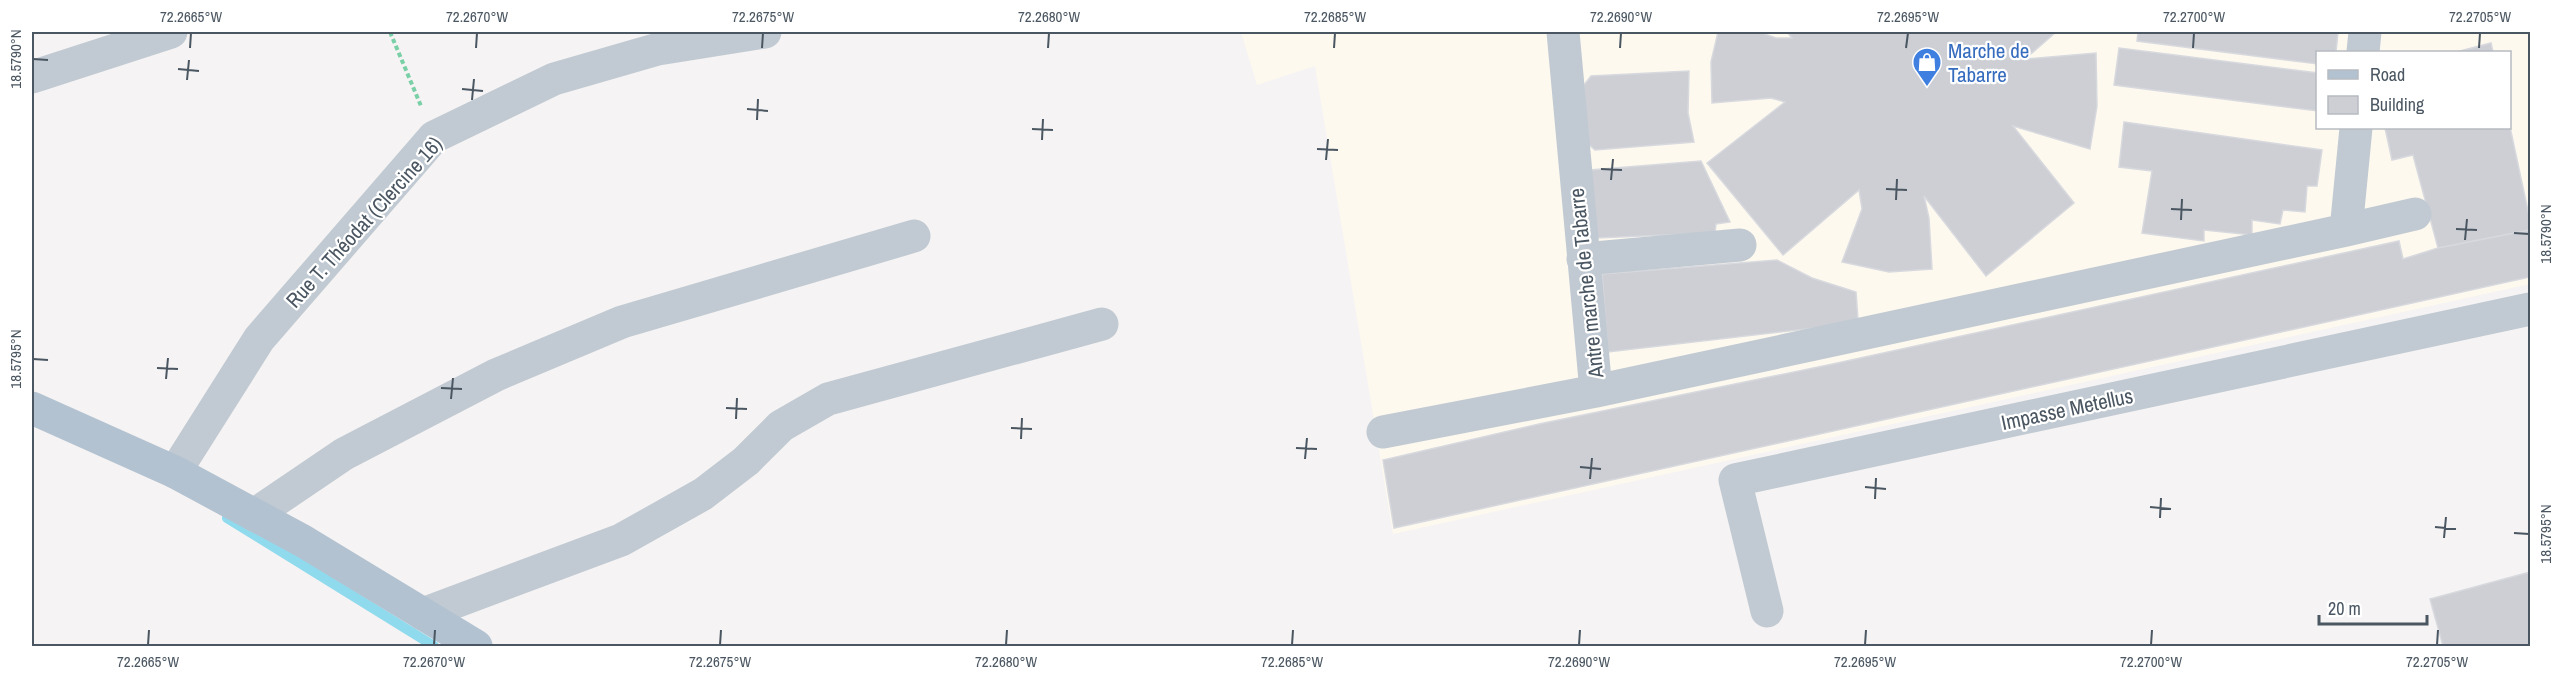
<svg xmlns="http://www.w3.org/2000/svg" width="2562" height="678" font-family="'Archivo Narrow',sans-serif">
  <style>
    .commercial { fill: #fdf9ef; fill-rule: evenodd }
    .lines { fill: none; stroke-linecap: round; stroke-linejoin: round }
    .stream { stroke: #90daee; stroke-width: 10 }
    .building { fill: #cdcfd5; stroke: #d7d9de; stroke-width: 1.5 }
    .path { stroke: #7ad0a6; stroke-width: 4; stroke-dasharray: 4.5 3; stroke-linecap: butt }
    .minor { stroke: #c1cad2; stroke-width: 33 }
    .major { stroke: #b3c2d1; stroke-width: 33 }
    .ticks { fill: none; stroke: #4a5661; stroke-width: 2 }
    .labels { text-anchor: middle; dominant-baseline: central; stroke-width: 4.5; stroke-linejoin: round; paint-order: stroke }
    .shop-label { font-size: 21px; fill: #366cbe; stroke: #fff; text-anchor: start }
    .street-label { font-size: 21px; fill: #4a5661; stroke: #fff }
    .neatline { fill: none; stroke: #4a5661; stroke-width: 2 }
    .ticks-label { font-size: 15px; text-anchor: middle; fill: #4a5661 }
  </style>
  <rect width="100%" height="100%" fill="#f5f3f3"/>
  <path class="commercial" d="M1241,32h1289v252l-1137,250 -78,-468 -58,19zM2318,52h192v76h-192z"/>
  <g class="lines">
    <path class="stream" d="M227,518l207,128"/>
  </g>
  <path class="building" d="M1718,32h41l17,6h16l-5,-6h269l-31,27 71,-6 1,53 -7,43 -77,-23 61,77 -88,73 -62,-80 5,22 3,51 -43,3 -47,-10 20,-53 -3,-19 -76,65 -76,-92 78,-61 -14,-4 -59,5 -1,-41z
    M2138,32h200l-2,20h-18v12l-181,-23z
    M2491,43l2,9h-37z
    M2119,48l199,25v38l-204,-26z
    M1689,71l-1,42 6,29 -99,8 -8,-7 -3,-58 7,-9z
    M2124,122l198,28 -5,36h-10l-2,26 -22,-2 -3,14 -28,-4v15l-48,-5v11l-62,-8 10,-62 -33,-4z
    M2510,127l20,93v10l-92,18 -25,-93 -21,5 -7,-32z
    M1701,161l29,61 -14,2 -1,9 -119,5 -6,-68z
    M2530,230v47l-1136,251 -11,-68 156,-36 289,-59 571,-124 4,18 35,-11z
    M1777,260l35,18 44,14 2,28 -17,5 -233,27 -6,-78z
    M2530,572v74h-87l-13,-47z"/>
  <g class="lines">
    <path class="path" d="M390,32l31,74"/>
    <path class="minor" d="M2363,52l2,-20
      M32,77l139,-45
      M2346,230l10,-102
      M1583,259l157,-14
      M1596,391l750,-161 69,-16
      M1383,432l213,-41 -33,-359
      M175,472l84,-133 175,-202 120,-58 104,-30 107,-17
      M254,515l90,-61 152,-79 126,-53 292,-86
      M1767,611l-32,-131 795,-171
      M423,614l198,-74 82,-46 43,-33 35,-35 47,-27 274,-75"/>
    <path class="major" d="M32,408l143,64 128,69 173,105"/>
  </g>
  <path class="ticks" d="M190,48l1,-15M476,48l1,-15M762,48l1,-15M1048,48l1,-15M1334,48l1,-15M1620,48l1,-15M1906,48l2,-15M2193,48l1,-15M2479,48l1,-15M33,59l15,1M178,69l21,2M187,80l2,-20M462,89l21,2M472,100l2,-21M747,109l21,2M757,120l1,-21M1032,129l21,1M1042,140l1,-21M1317,149l21,1M1326,160l2,-21M1601,169l21,1M1611,180l2,-21M1886,189l21,1M1896,200l1,-21M2171,209l21,1M2181,220l1,-21M2456,229l21,1M2514,233l15,1M2465,240l2,-21M33,359l15,1M157,368l21,1M166,379l2,-21M441,388l21,1M451,399l2,-21M726,408l21,1M736,419l1,-21M1011,428l21,1M1021,439l1,-21M1296,448l21,1M1305,459l2,-21M1580,467l21,2M1590,479l2,-21M1865,487l21,2M1875,499l1,-21M2150,507l21,2M2160,518l1,-20M2435,527l21,2M2514,533l15,1M2444,538l2,-21M148,645l1,-15M434,645l1,-15M720,645l1,-15M1006,645l1,-15M1292,645l1,-15M1579,645l1,-15M1865,645l1,-15M2151,645l1,-15M2437,645l1,-15"/>
  <defs>
    <g id="shop-pin" transform="scale(1.5)"><path d="M0 17L-7.5 6A9.5 9.5 0 1 1 7.5 6Z" fill="#3f7fe0" stroke="#fff"/><path d="M-5-2.5h2.3a2.7 3.5 0 0 1 5.4 0H5L5.5 6h-11ZM-1.5-2.5h3a1.5 2.3 0 0 0-3 0Z" fill="#fff"/></g>
  </defs>
  <g fill-rule="evenodd">
    <use href="#shop-pin" x="1927" y="62"/>
  </g>
  <g class="labels">
    <g class="shop-label">
      <text x="1948" y="50">Marche de<tspan x="1948" dy="24">Tabarre</tspan></text>
    </g>
    <g class="street-label">
      <text transform="translate(364 222) rotate(-48)">Rue T. Théodat (Clercine 16)</text>
      <text transform="translate(1586 283) rotate(-96)">Antre marche de Tabarre</text>
      <text transform="translate(2067 409) rotate(-12)">Impasse Metellus</text>
    </g>
  </g>
  <rect width="2562" height="678" fill="none" stroke="#ffffff" stroke-width="66"/>
  <rect x="2316" y="51" width="195" height="78" fill="#ffffff" stroke="#b7bbc0" stroke-width="1.5"/>
  <rect x="2328" y="70" width="30" height="9" fill="#b3c2d1" stroke="#b7bbc0" stroke-width="1.5"/>
  <text x="2370" y="81" font-size="18" fill="#4a5661">Road</text>
  <rect x="2328" y="96" width="30" height="18" fill="#cdcfd5" stroke="#b7bbc0" stroke-width="1.5"/>
  <text x="2370" y="111" font-size="18" fill="#4a5661">Building</text>
  <path d="M2319 615v9h108v-9" fill="none" stroke="#4a5661" stroke-width="3"/>
  <text x="2328" y="615" font-size="18" fill="#4a5661" stroke="#ffffff" stroke-width="4.5" paint-order="stroke">20 m</text>
  <rect x="33" y="33" width="2496" height="612" class="neatline"/>
  <g class="ticks-label">
    <text x="191" y="22">72.2665°W</text>
    <text x="477" y="22">72.2670°W</text>
    <text x="763" y="22">72.2675°W</text>
    <text x="1049" y="22">72.2680°W</text>
    <text x="1335" y="22">72.2685°W</text>
    <text x="1621" y="22">72.2690°W</text>
    <text x="1908" y="22">72.2695°W</text>
    <text x="2194" y="22">72.2700°W</text>
    <text x="2480" y="22">72.2705°W</text>
    <text transform="translate(16 59) rotate(-90)" y="5">18.5790°N</text>
    <text transform="translate(2546 234) rotate(-90)" y="5">18.5790°N</text>
    <text transform="translate(16 359) rotate(-90)" y="5">18.5795°N</text>
    <text transform="translate(2546 534) rotate(-90)" y="5">18.5795°N</text>
    <text x="148" y="667">72.2665°W</text>
    <text x="434" y="667">72.2670°W</text>
    <text x="720" y="667">72.2675°W</text>
    <text x="1006" y="667">72.2680°W</text>
    <text x="1292" y="667">72.2685°W</text>
    <text x="1579" y="667">72.2690°W</text>
    <text x="1865" y="667">72.2695°W</text>
    <text x="2151" y="667">72.2700°W</text>
    <text x="2437" y="667">72.2705°W</text>
  </g>
</svg>
